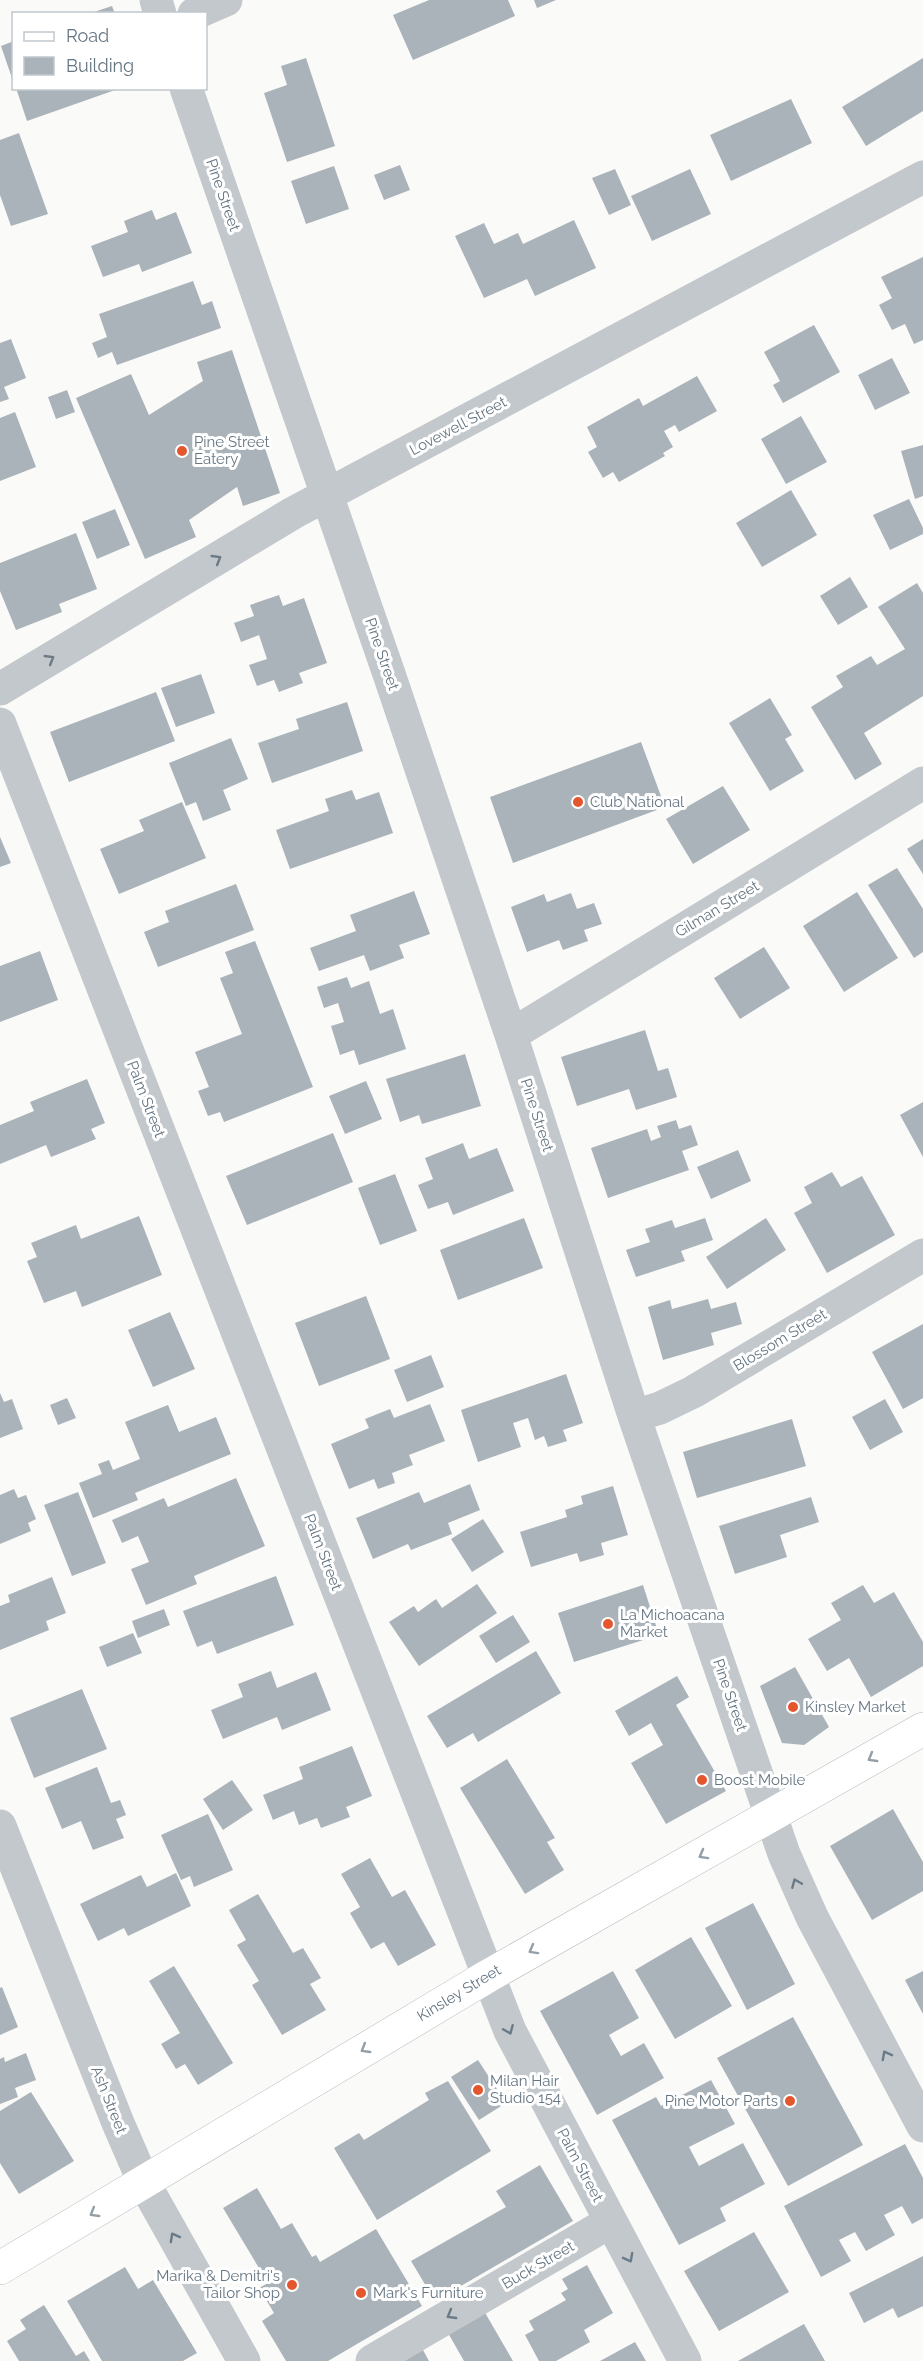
<svg xmlns="http://www.w3.org/2000/svg" width="923" height="2361" font-family="Raleway,sans-serif">
  <style>
    .building { fill: #aab3b9 }
    .lines { fill: none; stroke-linecap: round; stroke-linejoin: round }
    .major-casing { stroke: #b5babe; stroke-width: 34 }
    .minor { stroke: #c3c8cc; stroke-width: 33 }
    .major { stroke: #fff; stroke-width: 33 }
    .oneway { stroke: #6a7a87 }
    .oneway2 { stroke: #939fa8 }
    .poi-dot { fill: #e4572e; stroke: #fff; stroke-width: 2 }
    .labels { text-anchor: middle; dominant-baseline: central; stroke-width: 6; stroke-linejoin: round; paint-order: stroke }
    .street-label { font-size: 15px; fill: #657683; stroke: #fff }
    .poi-label { font-size: 15px; fill: #657683; stroke: #fff; text-anchor: start }
  </style>
  <rect width="100%" height="100%" fill="#fafaf8"/>
  <path class="building" d="M429,0h79l7,16 -102,44 -20,-45z
    M534,0h22l-19,8z
    M112,6l3,8h-24v-1z
    M14,41v40h-1l-12,-35z
    M306,58l29,88 -48,16 -23,-69 23,-8 -6,-19z
    M923,58v53l-57,35 -24,-39z
    M16,88h102v1l-91,32z
    M791,99l21,44 -81,38 -21,-46z
    M19,133l29,81 -37,12 -11,-31v-55z
    M400,165l10,25 -26,10 -10,-25z
    M334,166l15,43 -43,15 -15,-43z
    M615,169l16,36 -22,10 -17,-37z
    M690,169l21,45 -59,27 -21,-45z
    M152,210l4,10 20,-8 16,41 -50,19 -3,-8 -36,13 -12,-31 37,-14 -4,-11z
    M574,220l22,48 -61,28 -8,-17 -43,19 -29,-62 29,-13 10,21 24,-11 5,11z
    M923,257v83l-9,4 -9,-20 -13,6 -13,-25 13,-7 -11,-21z
    M193,281l9,24 10,-4 9,27 -104,37 -5,-13 -14,6 -6,-15 15,-6 -8,-23z
    M814,325l26,47 -57,31 -10,-18 7,-4 -16,-29z
    M11,339l15,39 -22,9 5,12 -9,3v-59z
    M232,350l48,143 -37,13 -6,-19 -48,33 7,17 -51,22 -69,-161 55,-24 18,41 54,-34 -6,-19z
    M892,358l18,35 -35,17 -17,-35z
    M697,376l20,35 -38,21 -4,-7 -11,6 9,16 -10,6 2,3 -46,26 -6,-10 -10,6 -15,-26 9,-5 -10,-20 52,-29 4,8z
    M67,390l8,22 -19,7 -8,-22z
    M15,412l21,55 -36,14v-63z
    M801,416l26,46 -41,22 -25,-45z
    M923,445v51l-8,3 -14,-48z
    M791,490l26,45 -55,32 -26,-44z
    M909,499l14,29v6l-33,16 -17,-35z
    M115,509l15,36 -33,14 -15,-37z
    M76,533l21,56 -38,15 3,8 -46,18 -16,-39v-28z
    M850,577l18,30 -30,18 -18,-29z
    M917,583l6,10v103l-59,37 18,31 -27,16 -44,-73 32,-20 -7,-11 35,-20 6,9 28,-16 -27,-42z
    M279,595l4,11 21,-8 23,65 -28,10 4,10 -24,9 -5,-12 -17,6 -8,-21 18,-6 -8,-24 -18,7 -7,-19 20,-7 -4,-11z
    M201,674l14,39 -39,14 -15,-39z
    M156,692l19,49 -106,41 -19,-50z
    M770,698l22,37 -7,4 19,32 -34,20 -41,-68z
    M347,702l16,49 -91,32 -14,-40 41,-14 -3,-10z
    M231,738l17,41 -25,11 8,20 -28,11 -7,-19 -10,4 -17,-43z
    M641,742l24,65 -152,56 -23,-66z
    M723,786l27,44 -57,34 -27,-45z
    M352,790l4,10 23,-8 14,41 -103,36 -14,-39 53,-19 -4,-12z
    M182,802l24,56 -87,36 -19,-45 44,-18 -5,-11z
    M0,837l11,26 -11,4z
    M923,839v35l-16,-25z
    M897,868l26,41v43l-9,6 -46,-73z
    M236,884l18,46 -96,37 -14,-35 25,-10 -4,-11z
    M414,891l16,43 -31,11 5,13 -34,13 -6,-16 -45,16 -9,-23 46,-17 -6,-16z
    M857,892l41,66 -54,34 -41,-66z
    M571,893l6,16 17,-6 8,21 -18,6 4,11 -25,9 -4,-10 -32,12 -16,-45 33,-13 3,8z
    M255,941l58,146 -89,35 -4,-10 -12,4 -10,-25 11,-4 -14,-35 47,-18 -22,-56 13,-5 -8,-21z
    M764,947l26,41 -50,31 -26,-41z
    M40,951l18,49 -58,22v-56z
    M347,977l4,11 18,-7 11,33 13,-5 13,40 -47,16 -5,-15 -14,5 -9,-29 13,-4 -6,-19 -14,5 -7,-21z
    M645,1030l13,41 10,-3 9,29 -41,13 -7,-21 -52,17 -16,-49z
    M465,1054l16,52 -59,18 -3,-9 -19,7 -14,-43z
    M87,1079l18,44 -14,6 5,10 -45,18 -5,-12 -46,19v-39l34,-14 -4,-9z
    M366,1081l16,38 -37,15 -16,-38z
    M923,1102v55l-23,-42z
    M676,1120l3,9 12,-4 7,20 -16,6 7,19 -81,28 -17,-50 56,-19 4,12 10,-4 -4,-11z
    M333,1133l20,49 -106,43 -21,-49z
    M463,1143l6,16 28,-11 17,43 -61,24 -5,-13 -20,7 -10,-24 15,-6 -8,-21z
    M738,1150l13,31 -40,18 -14,-32z
    M832,1172l9,15 21,-11 33,59 -68,38 -33,-60 18,-10 -8,-16z
    M395,1174l22,57 -37,14 -22,-57z
    M139,1216l23,59 -80,32 -6,-16 -32,12 -17,-42 10,-4 -6,-14 45,-18 5,14z
    M524,1218l19,50 -85,32 -18,-50z
    M705,1218l8,22 -32,11 4,10 -49,16 -10,-27 24,-8 -5,-13 27,-9 3,8z
    M766,1218l20,32 -59,39 -21,-32z
    M366,1296l24,63 -71,27 -24,-63z
    M708,1299l3,10 25,-7 6,22 -31,9 3,12 -51,15 -15,-53 22,-7 2,9z
    M170,1312l25,57 -42,18 -25,-57z
    M923,1324v74l-20,11 -31,-57z
    M431,1355l13,32 -37,15 -13,-32z
    M566,1374l17,49 -20,7 4,11 -19,6 -4,-11 -9,4 -7,-22 -15,5 8,24 -43,15 -17,-52z
    M0,1393l4,9 8,-3 11,30 -23,9z
    M67,1398l9,20 -18,7 -8,-20z
    M885,1399l18,33 -33,18 -18,-33z
    M430,1404l15,37 -36,14 4,10 -21,8 3,10 -17,6 -4,-10 -25,10 -18,-45 38,-16 -4,-9 25,-10 4,9z
    M168,1405l11,27 37,-15 15,37 -96,39 3,7 -45,18 -14,-35 23,-9 -4,-10 11,-4 4,10 27,-11 -15,-37z
    M792,1419l14,47 -109,32 -14,-46z
    M236,1478l29,68 -71,30 3,8 -51,21 -15,-36 18,-7 -11,-26 -16,7 -10,-23 52,-22 4,9z
    M470,1484l10,26 -32,13 4,11 -41,16 -3,-6 -35,15 -17,-41 63,-26 5,11z
    M613,1486l15,49 -27,8 3,12 -24,7 -3,-9 -46,14 -11,-35 47,-15 -2,-7 18,-6 -2,-8z
    M14,1489l4,9 8,-3 10,24 -8,4 3,8 -31,13v-49z
    M78,1492l28,71 -34,13 -28,-71z
    M811,1497l8,25 -39,13 7,22 -52,17 -16,-48z
    M483,1519l21,33 -32,20 -21,-33z
    M276,1576l18,49 -77,29 -5,-13 -15,6 -14,-36z
    M52,1577l14,36 -20,8 3,9 -49,20v-44l10,-4 -2,-7z
    M477,1584l20,29 -78,53 -30,-44 25,-16 4,6 18,-13 6,9z
    M643,1585l16,50 -85,27 -16,-49z
    M863,1585l11,18 20,-11 29,50v24l-52,31 -22,-39 -22,13 -19,-32 33,-19 -10,-17z
    M164,1609l6,16 -32,13 -6,-17z
    M513,1615l17,27 -34,21 -17,-27z
    M133,1633l9,20 -35,14 -8,-20z
    M536,1651l25,42 -83,49 -5,-9 -26,15 -20,-32z
    M795,1667l34,60 -25,18 -22,-2 -22,-57z
    M271,1671l6,17 39,-16 15,38 -49,20 -5,-13 -54,22 -12,-29 32,-13 -5,-13z
    M677,1676l12,21 -13,8 50,86 -60,33 -35,-61 32,-18 -12,-22 -22,13 -14,-25z
    M82,1689l25,60 -73,29 -24,-60z
    M352,1746l20,50 -26,11 4,10 -29,11 -4,-10 -18,7 -5,-14 -21,9 -10,-25 40,-16 -4,-12z
    M507,1759l48,79 -8,4 17,28 -39,24 -65,-106z
    M97,1767l14,36 9,-3 6,15 -10,4 8,19 -31,12 -12,-29 -19,8 -17,-41z
    M232,1780l21,30 -30,20 -20,-31z
    M893,1809l30,53v29l-51,29 -42,-74z
    M208,1814l25,56 -39,17 -4,-11 -9,4 -20,-45z
    M370,1858l22,39 13,-7 31,55 -38,21 -14,-24 -13,7 -21,-36 10,-6 -19,-33z
    M176,1873l15,33 -63,30 -4,-8 -26,13 -18,-37 61,-29 6,12z
    M258,1894l35,59 10,-5 18,30 -11,6 16,26 -44,25 -30,-50 7,-4 -22,-36 9,-5 -17,-30z
    M753,1903l42,81 -48,26 -42,-82z
    M691,1937l41,69 -57,33 -40,-69z
    M174,1966l59,97 -35,22 -13,-21 -9,5 -15,-25 19,-11 -31,-52z
    M613,1971l26,47 -30,17 12,21 23,-13 20,35 -67,37 -57,-104z
    M923,1971v43l-18,-34z
    M2,1987l16,40 -18,8v-47z
    M793,2017l70,128 -75,41 -71,-128z
    M26,2053l10,27 -21,8 3,9 -18,7v-45l4,-2 1,5z
    M478,2060l28,43 -27,17 -28,-43z
    M711,2080l24,44 -46,23 10,19 44,-23 22,41 -45,24 6,13 -47,24 -67,-125 44,-23 5,9z
    M448,2081l43,70 -114,69 -43,-72 25,-15 5,7 65,-40 -4,-7z
    M31,2092l43,69 -55,33 -19,-31v-52z
    M905,2144l18,34v40l-11,6 -10,-18 -18,9 11,20 -29,16 -11,-19 -16,8 12,21 -30,16 -37,-71z
    M540,2165l33,56 -138,80 -24,-40 95,-54 -10,-16z
    M257,2188l24,41 11,-6 20,34 4,-2 4,7 56,-33 46,77 -94,55h-42l-24,-40 12,-8 -15,-25 9,-5 -45,-75z
    M754,2232l35,60 -70,39 -35,-60z
    M923,2256v50l-25,12 -5,-10 -29,15 -15,-30z
    M587,2265l26,48 -29,17 6,12 -34,19h-17l-14,-26 9,-5 -5,-9 37,-21 -5,-7 7,-4 -6,-10z
    M125,2267l13,22 15,-9 44,73 -14,8h-81l-35,-60z
    M44,2305l32,51 8,-5 6,10h-71l-12,-20 19,-12 -6,-9z
    M484,2311l29,50h-49l-16,-28z
    M804,2324l21,37h-87z
    M635,2342l11,19h-46z
    M423,2350l6,11h-25z"/>
  <g class="lines">
    <g class="major-casing">
      <path id="major" d="M0,2268l488,-292 435,-247"/>
    </g>
    <path class="minor" d="M156,0l4,14
      M194,14l32,-14
      M186,88l203,586 122,361 123,381 150,438 28,63 111,209
      M0,689l293,-176 630,-336
      M0,724l510,1307 175,330
      M511,1035l412,-252
      M634,1416l26,-8 33,-16 230,-137
      M0,1826l118,297 26,60 100,178
      M372,2361l238,-139"/>
    <use href="#major" class="major"/>
  </g>
  <defs><path id="oneway-chevron" d="M-2-3.5L2.5 0L-2 3.5" fill="none" stroke-width="1.6" stroke-linecap="round" stroke-linejoin="round" transform="scale(1.5)"/></defs>
  <g class="oneway">
    <use href="#oneway-chevron" transform="translate(217 559) rotate(-31)"/>
    <use href="#oneway-chevron" transform="translate(50 659) rotate(-31)"/>
    <use href="#oneway-chevron" transform="translate(796 1883) rotate(-113)"/>
    <use href="#oneway-chevron" transform="translate(509 2030) rotate(67)"/>
    <use href="#oneway-chevron" transform="translate(886 2055) rotate(-118)"/>
    <use href="#oneway-chevron" transform="translate(174 2237) rotate(-119)"/>
    <use href="#oneway-chevron" transform="translate(629 2258) rotate(62)"/>
    <use href="#oneway-chevron" transform="translate(451 2315) rotate(150)"/>
  </g>
  <g class="oneway2">
    <use href="#oneway-chevron" transform="translate(872 1758) rotate(150)"/>
    <use href="#oneway-chevron" transform="translate(703 1855) rotate(151)"/>
    <use href="#oneway-chevron" transform="translate(533 1950) rotate(151)"/>
    <use href="#oneway-chevron" transform="translate(365 2049) rotate(149)"/>
    <use href="#oneway-chevron" transform="translate(94 2213) rotate(149)"/>
  </g>
  <g class="poi-dot">
    <circle cx="182" cy="451" r="6"/>
    <circle cx="578" cy="802" r="6"/>
    <circle cx="608" cy="1624" r="6"/>
    <circle cx="793" cy="1707" r="6"/>
    <circle cx="702" cy="1780" r="6"/>
    <circle cx="478" cy="2090" r="6"/>
    <circle cx="790" cy="2101" r="6"/>
    <circle cx="292" cy="2285" r="6"/>
    <circle cx="361" cy="2293" r="6"/>
  </g>
  <g class="labels">
    <g class="street-label">
      <text transform="translate(223 195) rotate(71)">Pine Street</text>
      <text transform="translate(458 426) rotate(-28)">Lovewell Street</text>
      <text transform="translate(382 654) rotate(71)">Pine Street</text>
      <text transform="translate(717 909) rotate(-31)">Gilman Street</text>
      <text transform="translate(146 1099) rotate(69)">Palm Street</text>
      <text transform="translate(537 1115) rotate(72)">Pine Street</text>
      <text transform="translate(780 1340) rotate(-31)">Blossom Street</text>
      <text transform="translate(323 1552) rotate(69)">Palm Street</text>
      <text transform="translate(730 1695) rotate(71)">Pine Street</text>
      <text transform="translate(459 1993) rotate(-31)">Kinsley Street</text>
      <text transform="translate(109 2100) rotate(68)">Ash Street</text>
      <text transform="translate(580 2165) rotate(62)">Palm Street</text>
      <text transform="translate(538 2265) rotate(-30)">Buck Street</text>
    </g>
    <g class="poi-label">
      <text x="194" y="442">Pine Street<tspan x="194" dy="17">Eatery</tspan></text>
      <text x="590" y="802">Club National</text>
      <text x="620" y="1615">La Michoacana<tspan x="620" dy="17">Market</tspan></text>
      <text x="805" y="1707">Kinsley Market</text>
      <text x="714" y="1780">Boost Mobile</text>
      <text x="490" y="2081">Milan Hair<tspan x="490" dy="17">Studio 154</tspan></text>
      <text x="778" y="2101" text-anchor="end">Pine Motor Parts</text>
      <text x="280" y="2276" text-anchor="end">Marika &amp; Demitri's<tspan x="280" dy="17">Tailor Shop</tspan></text>
      <text x="373" y="2293">Mark's Furniture</text>
    </g>
  </g>
  <rect x="12" y="12" width="195" height="78" fill="#ffffff" stroke="#c1c8cd" stroke-width="1.5"/>
  <rect x="24" y="32" width="30" height="9" fill="#ffffff" stroke="#c1c8cd" stroke-width="1.5"/>
  <text x="66" y="42" font-size="18" fill="#657683">Road</text>
  <rect x="24" y="57" width="30" height="18" fill="#aab3b9" stroke="#c1c8cd" stroke-width="1.5"/>
  <text x="66" y="72" font-size="18" fill="#657683">Building</text>
</svg>
